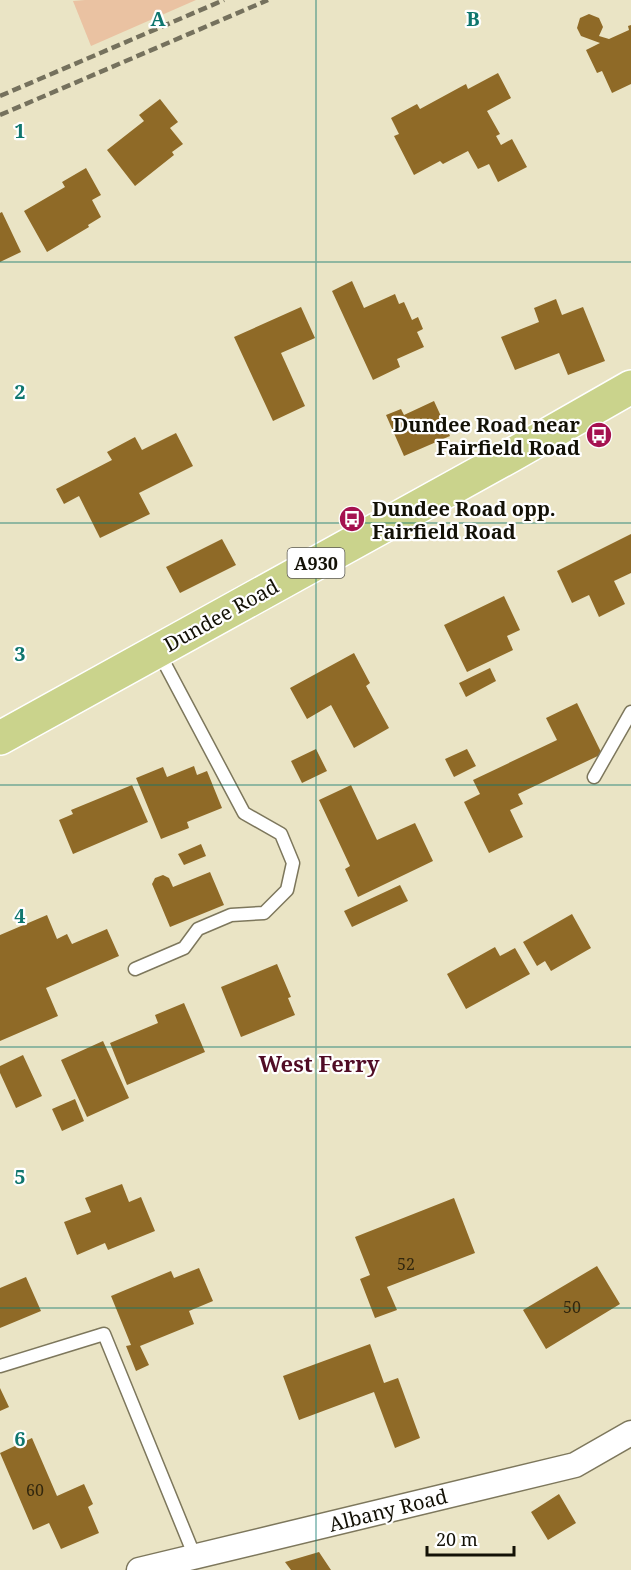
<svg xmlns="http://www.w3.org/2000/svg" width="631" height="1570" font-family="'Noto Serif',serif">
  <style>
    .green { fill: #eac2a2 }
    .building { fill: #8f6a27 }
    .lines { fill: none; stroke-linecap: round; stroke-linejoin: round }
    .lane-casing { stroke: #7d775c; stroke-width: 15 }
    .street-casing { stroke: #7d775c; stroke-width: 27 }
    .primary-casing { stroke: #fff; stroke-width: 36 }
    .lane { stroke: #fff; stroke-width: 12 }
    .street { stroke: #fff; stroke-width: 24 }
    .primary { stroke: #cad38c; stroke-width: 33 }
    .rail { stroke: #75715d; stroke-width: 4.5; stroke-dasharray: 9 4.5; stroke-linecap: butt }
    .grid { fill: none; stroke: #0f766e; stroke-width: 1.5; stroke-opacity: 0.55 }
    .labels { text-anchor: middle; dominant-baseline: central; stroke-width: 4.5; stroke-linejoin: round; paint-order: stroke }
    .number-label { font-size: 16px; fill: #32270e }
    .shield { fill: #fff; stroke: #5a5851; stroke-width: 1.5 }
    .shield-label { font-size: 18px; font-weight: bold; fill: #131106 }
    .poi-label { font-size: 20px; font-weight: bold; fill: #131106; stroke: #fff; text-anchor: end }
    .street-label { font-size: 20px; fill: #131106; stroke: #fff }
    .quarter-label { font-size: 22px; font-weight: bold; fill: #500c25; stroke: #fff }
    .grid-label { font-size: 20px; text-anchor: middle; font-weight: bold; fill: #0f766e; stroke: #fff; stroke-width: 4.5; stroke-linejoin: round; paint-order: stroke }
  </style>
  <rect width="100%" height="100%" fill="#eae4c5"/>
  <path class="green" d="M85,0h111l-105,46 -18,-45z"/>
  <path class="building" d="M589,14l10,4 4,9 -4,9 10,3 20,-9 -1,-4 3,-1v59l-19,9 -10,-22 -5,2 -11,-23 14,-7 -19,-7 -4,-8 3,-10z
    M498,73l13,25 -24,13 13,23 -4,2 5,9 11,-6 15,28 -29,15 -9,-18 -11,5 -10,-18 -25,13 -3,-3 -26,14 -20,-39 5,-2 -8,-16 26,-14 3,5 46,-25 2,5z
    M160,99l18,23 -8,6 13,16 -11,8 2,3 -39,31 -28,-36 37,-29 -5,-6z
    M86,168l15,27 -9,5 9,17 -13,8 1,2 -42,25 -23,-41 41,-24 -3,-5z
    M2,212l19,40 -21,10v-49z
    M352,281l12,27 31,-14 4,10 5,-2 8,18 6,-3 5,12 -6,3 7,15 -27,12 3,8 -27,13 -41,-89z
    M556,299l6,16 21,-8 22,54 -37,14 -9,-22 -44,17 -14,-33 38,-15 -5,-14z
    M301,307l14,31 -34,15 24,53 -32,15 -39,-84z
    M434,401l16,35 -46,20 -18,-41 15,-6 3,6z
    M176,433l17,33 -54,27 11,21 -50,24 -21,-42 -15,8 -8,-15 56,-29 -5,-8 28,-15 7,13z
    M631,534v39l-17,8 11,23 -26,13 -10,-22 -17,8 -15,-32z
    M222,539l14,26 -56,28 -14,-26z
    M504,596l16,34 -13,6 6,14 -46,22 -23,-47z
    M354,653l16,30 -4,3 23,42 -35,20 -23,-43 -24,14 -17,-31z
    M490,668l6,13 -30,16 -7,-14z
    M577,703l25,51 -84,40 5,10 -13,6 13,27 -34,16 -25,-51 16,-8 -7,-14 84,-40 -11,-22z
    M316,749l11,22 -25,12 -11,-22z
    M467,749l9,17 -22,11 -9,-18z
    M194,766l3,9 10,-4 15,37 -35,14 2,6 -28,11 -25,-61 27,-11 4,10z
    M132,785l16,37 -75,32 -14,-34 14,-6 -2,-4z
    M351,785l26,55 38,-17 18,38 -75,36 -13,-28 5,-3 -31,-66z
    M201,844l5,12 -22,9 -6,-11z
    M210,872l14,33 -54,22 -18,-43 3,-6 8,-3 6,3 4,9z
    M400,885l8,16 -56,26 -8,-16z
    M572,914l19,34 -40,23 -6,-10 -8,5 -14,-24z
    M47,915l10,24 10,-5 5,10 35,-15 12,27 -73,32 12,28 -58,25v-106z
    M495,947l5,9 15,-8 15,26 -64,35 -19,-35z
    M277,964l14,33 -3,1 7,17 -54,22 -20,-50z
    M184,1003l21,49 -78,33 -17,-42 48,-20 -3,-8z
    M103,1041l26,57 -42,19 -26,-57z
    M23,1055l19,41 -26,12 -16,-35v-7z
    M75,1099l9,22 -22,10 -10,-22z
    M122,1184l7,18 12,-5 14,34 -47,19 -3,-7 -28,12 -13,-33 27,-10 -6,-14z
    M454,1198l21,55 -88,34 10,23 -22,8 -15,-39 10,-4 -15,-38z
    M597,1266l23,38 -74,45 -23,-39z
    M199,1268l14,33 -24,10 5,13 -54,22 9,19 -13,6 -10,-25 5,-1 -20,-49 60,-25 3,7z
    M26,1277l15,34 -41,17v-40z
    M370,1344l14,39 14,-5 22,60 -25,10 -21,-56 -75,28 -16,-44z
    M0,1388l9,19 -9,4z
    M32,1438l25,58 27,-12 9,20 -5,3 11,26 -38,16 -12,-26 -16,7 -33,-77z
    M559,1494l17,29 -28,17 -17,-28z
    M319,1552l12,18h-40l-6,-8z"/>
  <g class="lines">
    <g class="lane-casing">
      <path id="lane" d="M594,777l37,-65
        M135,969l49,-21 14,-19 33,-14 33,-2 23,-23 6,-27 -12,-29 -37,-21 -86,-162
        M0,1366l104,-32 91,223"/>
    </g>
    <g class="street-casing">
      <path id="street" d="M139,1570l436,-105 56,-32"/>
    </g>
    <g class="primary-casing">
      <path id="primary" d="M0,738l510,-282 121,-69"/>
    </g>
    <use href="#lane" class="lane"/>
    <use href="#street" class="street"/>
    <use href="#primary" class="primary"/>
    <path class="rail" d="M0,96l224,-96
      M0,115l268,-115"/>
  </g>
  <path class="grid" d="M316,0v1570M0,262h631M0,523h631M0,785h631M0,1047h631M0,1308h631"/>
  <defs>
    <g id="bus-disc" transform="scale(1.35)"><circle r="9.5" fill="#a51250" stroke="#fff"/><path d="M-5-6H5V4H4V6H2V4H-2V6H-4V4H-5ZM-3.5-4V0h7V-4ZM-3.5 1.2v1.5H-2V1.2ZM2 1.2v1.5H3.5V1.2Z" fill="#fff"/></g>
  </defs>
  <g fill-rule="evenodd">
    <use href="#bus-disc" x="599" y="435"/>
    <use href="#bus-disc" x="352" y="519"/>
  </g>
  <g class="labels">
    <g class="number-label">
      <text x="406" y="1264">52</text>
      <text x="572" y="1307">50</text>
      <text x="35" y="1490">60</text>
    </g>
    <rect class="shield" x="287.5" y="548" width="57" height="30" rx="4.5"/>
    <g class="shield-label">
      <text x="316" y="563">A930</text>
    </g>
    <g class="poi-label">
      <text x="580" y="424">Dundee Road near<tspan x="580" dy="23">Fairfield Road</tspan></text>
      <text x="372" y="508" text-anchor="start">Dundee Road opp.<tspan x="372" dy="23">Fairfield Road</tspan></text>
    </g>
    <g class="street-label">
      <text transform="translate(221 615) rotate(-29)">Dundee Road</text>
      <text transform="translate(388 1510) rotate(-14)">Albany Road</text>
    </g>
    <g class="quarter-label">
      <text x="319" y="1063">West Ferry</text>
    </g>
  </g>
  <g class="grid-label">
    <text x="158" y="26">A</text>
    <text x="473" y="26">B</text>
    <text x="20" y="138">1</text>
    <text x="20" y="399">2</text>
    <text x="20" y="661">3</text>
    <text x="20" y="923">4</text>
    <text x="20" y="1184">5</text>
    <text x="20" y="1446">6</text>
  </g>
  <path d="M427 1546v9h87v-9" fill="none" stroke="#131106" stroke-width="3"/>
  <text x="436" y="1546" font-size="18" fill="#131106" stroke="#ffffff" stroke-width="4.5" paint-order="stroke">20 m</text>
</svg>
